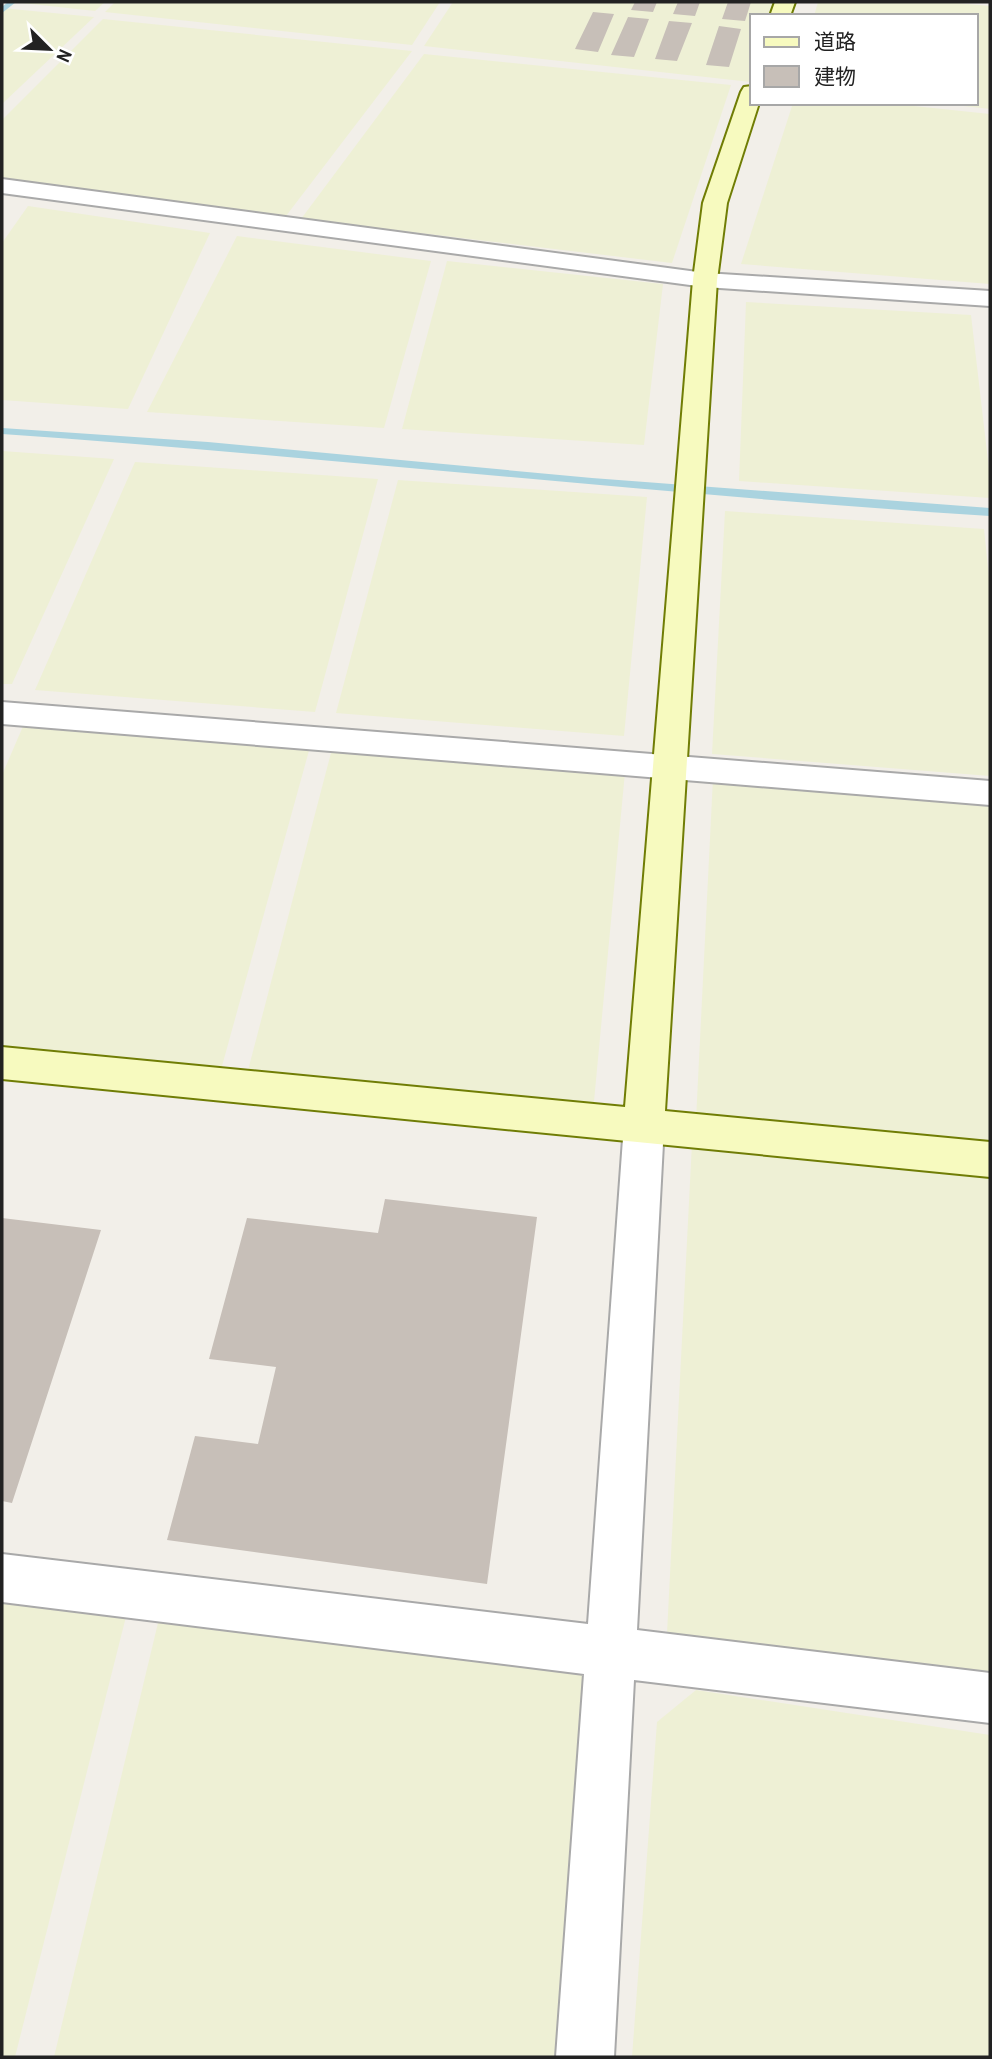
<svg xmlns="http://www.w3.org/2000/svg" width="992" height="2059" font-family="'Archivo Narrow','Noto Sans JP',sans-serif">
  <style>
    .farmland { fill: #eef0d5 }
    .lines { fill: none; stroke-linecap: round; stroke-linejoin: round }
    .stream { fill: #aad3df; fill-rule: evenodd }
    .building { fill: #c7bfb8 }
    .street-casing { stroke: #a9a9a9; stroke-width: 4 }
    .secondary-casing { stroke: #707d05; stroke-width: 4 }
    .street { fill: #fff; fill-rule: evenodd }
    .secondary { fill: #f7fabf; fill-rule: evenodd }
  </style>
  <rect width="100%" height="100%" fill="#f2efe9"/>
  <path class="farmland" d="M13,2h92l-10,9z
    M115,2h325l-28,43 -307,-33z
    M453,2h325l-5,14h-21l-1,66 -327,-36z
    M818,2h128l44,4v103l-53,-6h39v-87h-162z
    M2,8l92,9 -92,87z
    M103,19l309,32 -126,165 -284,-38v-58z
    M424,54l307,31 -59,178 -371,-44z
    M793,103h92l105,11v170l-249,-20z
    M28,206l182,27 -82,176 -126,-9v-157z
    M237,236l194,25 -47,167 -237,-16z
    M447,261l216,23 -19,161 -242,-16z
    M746,302l225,13 19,163v20l-251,-17z
    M2,451l112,8 -102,225h-10z
    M135,462l243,17 -63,233 -280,-22z
    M398,480l249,17 -23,239 -288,-23z
    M725,511l259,18 6,58v189l-278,-22z
    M24,724l286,23 -91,330 -217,-21v-281z
    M332,749l293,23 -32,340 -347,-34z
    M713,778l277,22v348l-294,-28z
    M692,1143l298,29v520l-324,-39z
    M2,1557l135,16 -122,484h-13z
    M169,1577l428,50 -33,430h-510z
    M696,1690l294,45v322h-358l25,-335z"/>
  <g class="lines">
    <path class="stream" d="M8,2h8l-14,11v-6z
      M2,428l206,14 384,36 398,30v8c-330,-21 -658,-59 -988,-82z"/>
  </g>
  <path class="building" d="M635,2h22l-4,10 -22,-2z
    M678,2h22l-5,14 -22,-2z
    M728,2h23l-6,19 -23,-2z
    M593,12l21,2 -16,38 -23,-3z
    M628,17l21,2 -15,38 -23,-2z
    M669,21l23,2 -15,38 -22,-2z
    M719,26l22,3 -12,38 -23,-2z
    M385,1199l152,18 -50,367 -320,-44 28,-104 63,8 18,-77 -67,-8 38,-141 131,15z
    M2,1218l99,12 -89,273 -10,-2z"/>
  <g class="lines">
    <g class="street-casing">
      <path id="street" d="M2,179l703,94 285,18v15l-285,-19 -703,-94z
        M2,702l988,79v24l-988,-81z
        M644,1108l14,5 6,12 -27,505 353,43v50l-356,-43 -20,377h-58l28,-383 -582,-72v-48l586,70 36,-499 6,-12z"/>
    </g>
    <g class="secondary-casing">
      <path id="secondary" d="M775,2h20l-5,14h-20z
        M752,86v17h7l-32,100 -10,77 -52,831 325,31v35l-988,-98v-32l623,60 68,-827 10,-77 38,-111 3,-5z"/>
    </g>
    <use href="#street" class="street"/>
    <use href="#secondary" class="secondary"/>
  </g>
  <rect width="992" height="2059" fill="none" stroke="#222222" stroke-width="7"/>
  <rect x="750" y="14" width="228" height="91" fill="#ffffff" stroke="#a7a7a7" stroke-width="2"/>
  <rect x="764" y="37" width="35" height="10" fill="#f7fabf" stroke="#a7a7a7" stroke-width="2"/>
  <text x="814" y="49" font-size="21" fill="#222222">道路</text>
  <rect x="764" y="66" width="35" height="21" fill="#c7bfb8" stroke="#a7a7a7" stroke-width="2"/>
  <text x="814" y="84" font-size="21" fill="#222222">建物</text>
  <g transform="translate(49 49) rotate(114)" stroke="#ffffff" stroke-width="5" paint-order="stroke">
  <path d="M0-5L12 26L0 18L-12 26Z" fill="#222222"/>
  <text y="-10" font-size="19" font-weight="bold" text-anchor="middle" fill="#222222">N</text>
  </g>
</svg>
